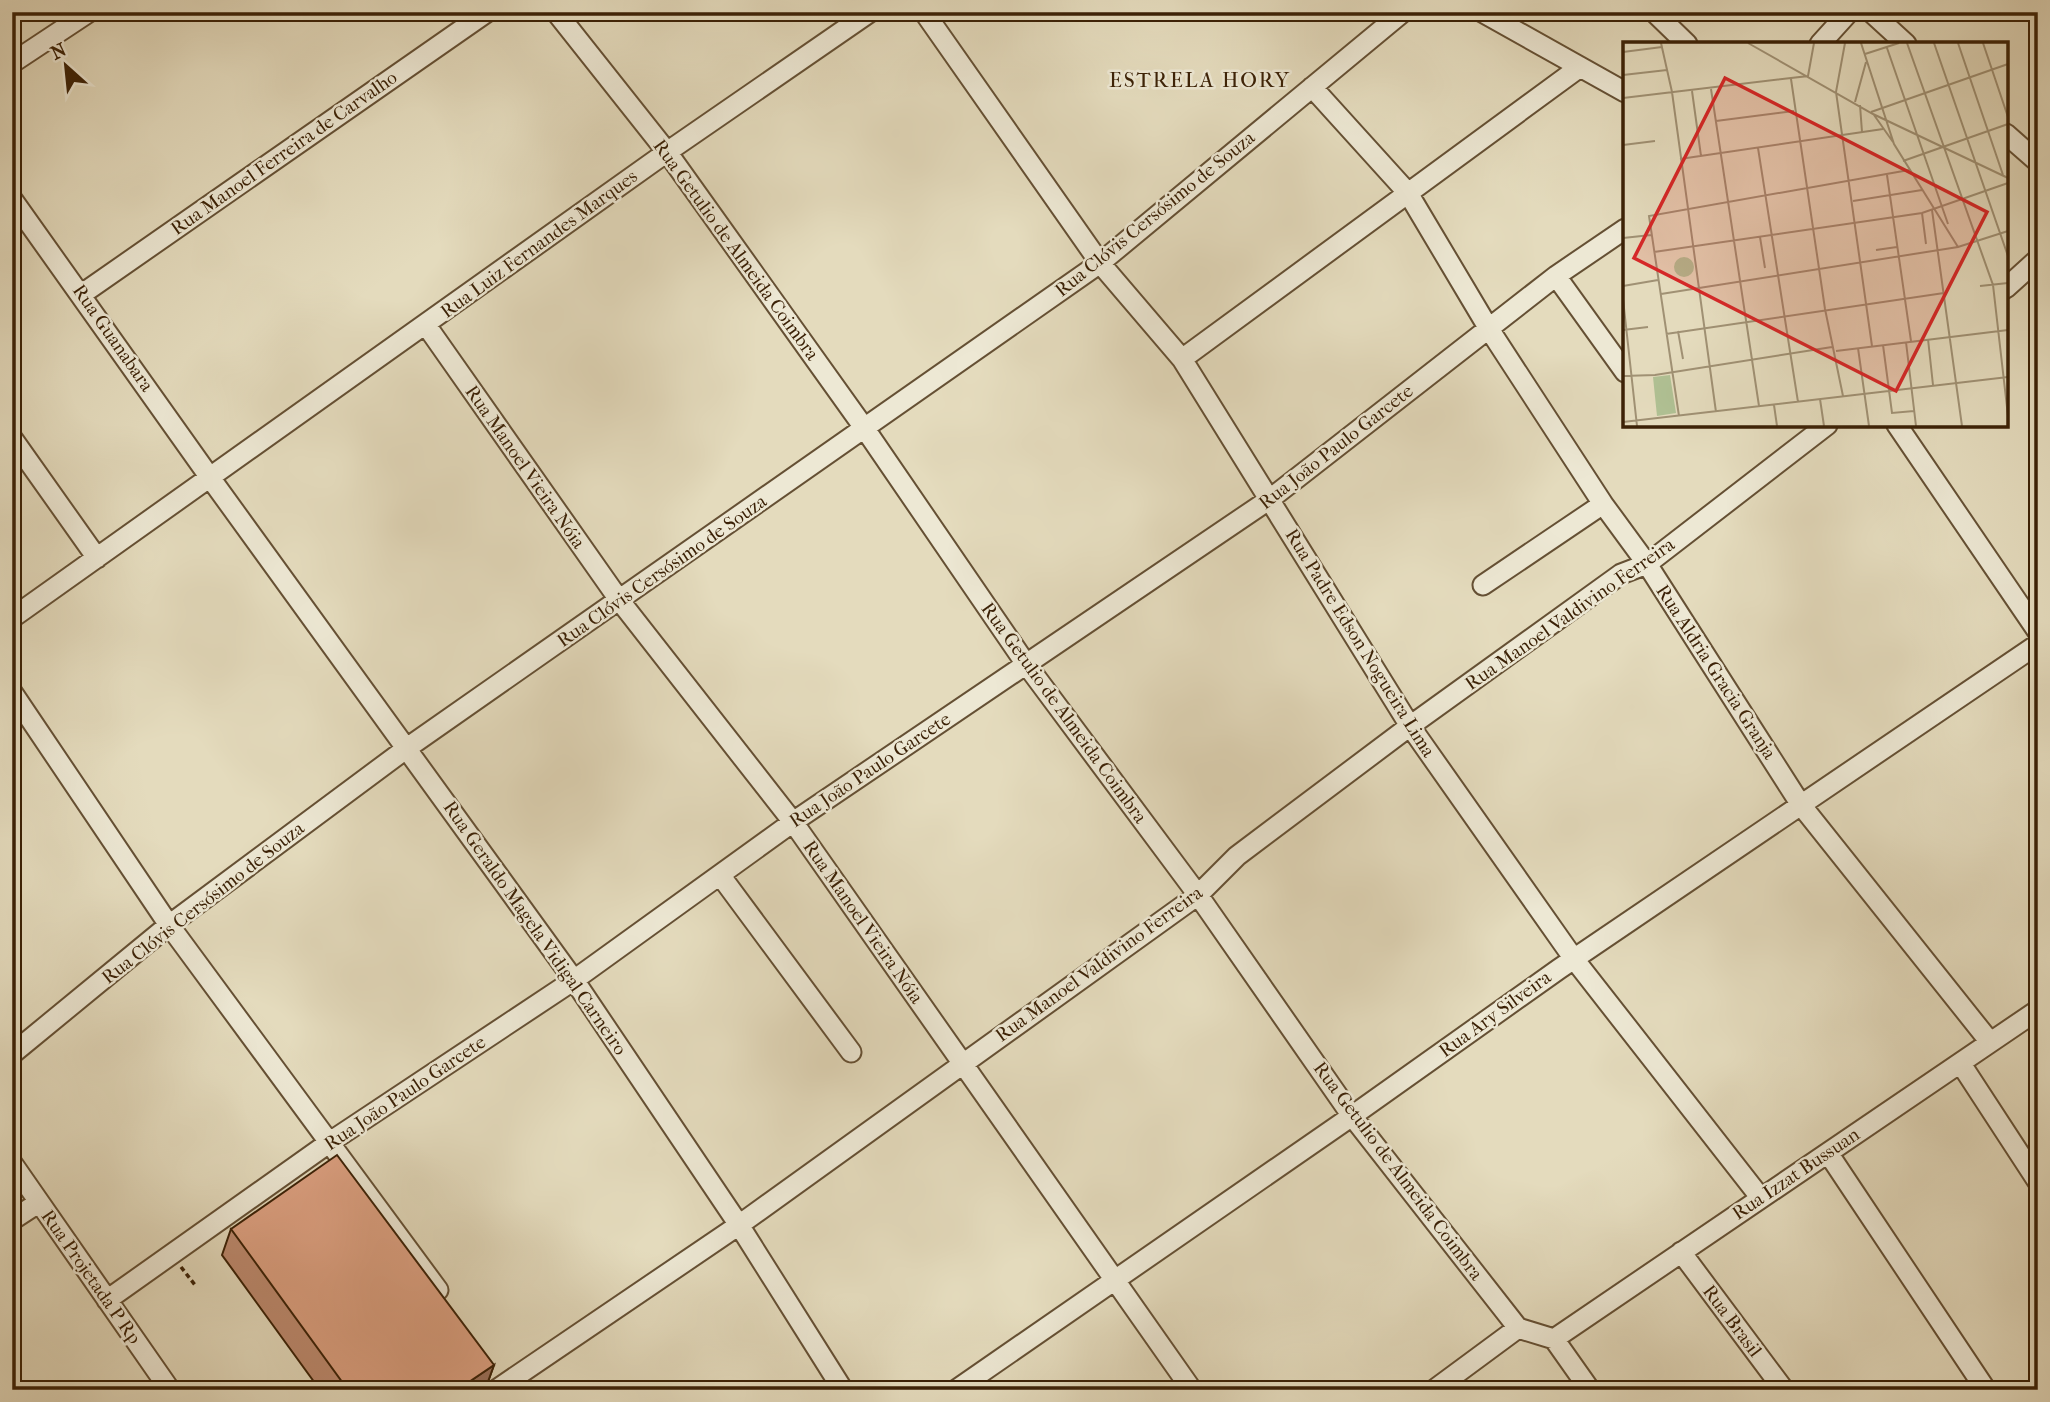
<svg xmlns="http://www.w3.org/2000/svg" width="2050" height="1402" font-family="'IM FELL French Canon',serif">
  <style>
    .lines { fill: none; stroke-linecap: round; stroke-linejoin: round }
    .minor-casing { stroke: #655034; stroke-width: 23 }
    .path { stroke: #3b2106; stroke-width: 3.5; stroke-dasharray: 5 3.5; stroke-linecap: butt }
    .minor { stroke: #ede8d4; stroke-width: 19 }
    .wall { fill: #bd8a6f; stroke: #3b2106; stroke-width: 2 }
    .shaded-wall { fill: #9a705a; stroke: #3b2106; stroke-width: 2 }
    .building { fill: #dca081; stroke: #3b2106; stroke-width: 2 }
    .labels { text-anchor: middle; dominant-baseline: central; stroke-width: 5; stroke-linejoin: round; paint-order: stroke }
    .street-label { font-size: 19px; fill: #3b2106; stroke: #ede8d4 }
    .neighbourhood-label { font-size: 21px; letter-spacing: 2px; fill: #3b2106; stroke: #ede8d4 }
    .inset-road { fill: none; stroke: #a09174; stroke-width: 2 }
    .view { fill: #d62828; fill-opacity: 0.15; stroke: #d62828; stroke-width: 3.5 }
    .inset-edge { fill: none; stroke: #3b2106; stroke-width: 3.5 }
  </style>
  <rect width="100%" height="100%" fill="#e4dbbd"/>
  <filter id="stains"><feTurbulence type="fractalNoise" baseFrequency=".00286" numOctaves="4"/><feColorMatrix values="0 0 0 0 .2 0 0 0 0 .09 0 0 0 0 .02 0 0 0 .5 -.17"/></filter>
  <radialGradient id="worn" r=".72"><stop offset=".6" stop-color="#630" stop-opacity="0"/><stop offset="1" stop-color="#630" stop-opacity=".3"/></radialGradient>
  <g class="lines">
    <g class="minor-casing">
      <path id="minor" d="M556,12l111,140 198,277 161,235 172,231 154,221 166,212 36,11 36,51
        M924,12l176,251 82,96 228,367 164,233 186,238
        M1482,12l143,80
        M1654,12l33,32
        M1871,12l35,32
        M1820,44l29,-32
        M12,63l77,-51
        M1312,87l96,106 81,136 114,175 44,60 154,241 189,237
        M2006,134l32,28
        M12,199l199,280 363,501 165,245 104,165
        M1556,276l69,96
        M2006,288l32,-29
        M82,294l405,-282
        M426,325l194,276 173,221 399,568
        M1182,359l398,-292
        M1897,425l141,207
        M12,438l85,120
        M1483,585l120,-81
        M12,618l655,-466 203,-140
        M12,692l157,233 269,365
        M720,875l131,177
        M12,1054l157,-129 238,-177 693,-485 303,-251
        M1961,1064l77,118
        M1828,1153l158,237
        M12,1163l158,227
        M12,1220l26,-17
        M1681,1252l103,138
        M107,1300l223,-158 244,-162 219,-158 477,-323 286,-223 69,-47
        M1554,1339l484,-329
        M496,1390l243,-165 459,-330 39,-39 173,-130 211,-152 26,-10 180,-139
        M956,1390l396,-274 207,-147 479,-325
        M1434,1390l84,-62"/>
    </g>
    <path class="path" d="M181,1267l14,18"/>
    <use href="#minor" class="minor"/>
  </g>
  <path class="wall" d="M231,1229l263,136 -9,25h-165l-98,-135z"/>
  <path class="shaded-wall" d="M494,1365l-9,25h-28z"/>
  <path class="building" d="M337,1155l157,210 -37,25h-109l-117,-161z"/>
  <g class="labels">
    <g class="street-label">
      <text transform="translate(284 153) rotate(-35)">Rua Manoel Ferreira de Carvalho</text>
      <text transform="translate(1155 214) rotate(-39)">Rua Clóvis Cersósimo de Souza</text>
      <text transform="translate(539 244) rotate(-36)">Rua Luiz Fernandes Marques</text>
      <text transform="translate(736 250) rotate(54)">Rua Getulio de Almeida Coimbra</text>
      <text transform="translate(113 338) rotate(55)">Rua Guanabara</text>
      <text transform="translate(1336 447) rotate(-38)">Rua João Paulo Garcete</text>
      <text transform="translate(525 467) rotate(55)">Rua Manoel Vieira Nóia</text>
      <text transform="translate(662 571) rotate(-35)">Rua Clóvis Cersósimo de Souza</text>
      <text transform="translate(1570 614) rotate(-35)">Rua Manoel Valdivino Ferreira</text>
      <text transform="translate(1360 643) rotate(58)">Rua Padre Edson Nogueira Lima</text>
      <text transform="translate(1716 672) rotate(57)">Rua Aldria Gracia Granja</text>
      <text transform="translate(1064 713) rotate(54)">Rua Getulio de Almeida Coimbra</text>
      <text transform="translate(870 770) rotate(-34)">Rua João Paulo Garcete</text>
      <text transform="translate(203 903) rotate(-38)">Rua Clóvis Cersósimo de Souza</text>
      <text transform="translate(863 922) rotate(55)">Rua Manoel Vieira Nóia</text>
      <text transform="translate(535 928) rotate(55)">Rua Geraldo Magela Vidigal Carneiro</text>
      <text transform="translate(1099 964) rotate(-36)">Rua Manoel Valdivino Ferreira</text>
      <text transform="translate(1495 1014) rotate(-36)">Rua Ary Silveira</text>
      <text transform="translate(405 1093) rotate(-34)">Rua João Paulo Garcete</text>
      <text transform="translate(1398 1171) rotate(53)">Rua Getulio de Almeida Coimbra</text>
      <text transform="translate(1796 1174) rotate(-34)">Rua Izzat Bussuan</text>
      <text transform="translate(91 1277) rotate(55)">Rua Projetada P Rp</text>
      <text transform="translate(1732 1321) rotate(53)">Rua Brasil</text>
    </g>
    <g class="neighbourhood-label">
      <text x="1200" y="80">ESTRELA HORY</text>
    </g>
  </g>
  <g transform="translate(1623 42)">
    <rect width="385" height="385" fill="#e4dbbd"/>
    <path d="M51 225a10 10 0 1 1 20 0a10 10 0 1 1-20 0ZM47,333l6,38 -19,3 -4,-39z" fill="#b0c194"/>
    <path class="inset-road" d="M38,1l11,49 44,320M125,1l125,71 135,64M222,1l-9,49 36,254M238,1l33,101 64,103M284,1l86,242 15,131M311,1l74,213M335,1l45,132M360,1l25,74M264,6l61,176M0,10l39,-5M242,12l34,-11M0,33l44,-5M168,37l34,230 18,87M88,47l48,317M69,49l9,65M0,56l185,-22 6,-33M232,60l11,-40M237,63l2,27M248,70l137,-48M251,73l19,27M93,79l78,-10M0,103l32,-4M135,106l40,254M57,117l203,-30M280,119l105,-37M264,133l24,166M230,159l69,-11M309,168l30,216M299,171l4,31M137,195l5,31M0,196l28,-3M253,208l21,-3M31,210l268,-39 86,-30M0,244l35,-6M357,244l28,-3M38,252l297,-47 50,-16M0,257l14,127M0,288l25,-3M55,289l5,28M43,292l278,-41M305,297l5,46M283,300l10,84M260,303l9,68 22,-2M235,306l11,78M213,309l172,-21M0,334l32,-1 177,-28M197,357l4,27M151,363l3,21M56,374l-30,-200 260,-46M0,380l385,-45"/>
    <path class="view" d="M102,36l262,134 -91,179 -262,-133z"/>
    <rect width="385" height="385" class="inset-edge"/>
  </g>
  <rect width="2050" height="1402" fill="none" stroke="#e4dbbd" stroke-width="42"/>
  <rect x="14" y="14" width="2022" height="1374" fill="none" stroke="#3b2106" stroke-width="3.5"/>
  <rect x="21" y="21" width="2008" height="1360" fill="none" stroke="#3b2106" stroke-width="2"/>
  <g transform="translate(66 66) rotate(333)" stroke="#ede8d4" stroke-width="5" paint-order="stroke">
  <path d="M0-5L12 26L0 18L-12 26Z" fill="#3b2106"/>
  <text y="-10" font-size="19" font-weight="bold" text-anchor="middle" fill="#3b2106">N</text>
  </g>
  <rect width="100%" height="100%" filter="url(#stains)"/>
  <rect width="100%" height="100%" fill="url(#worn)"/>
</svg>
